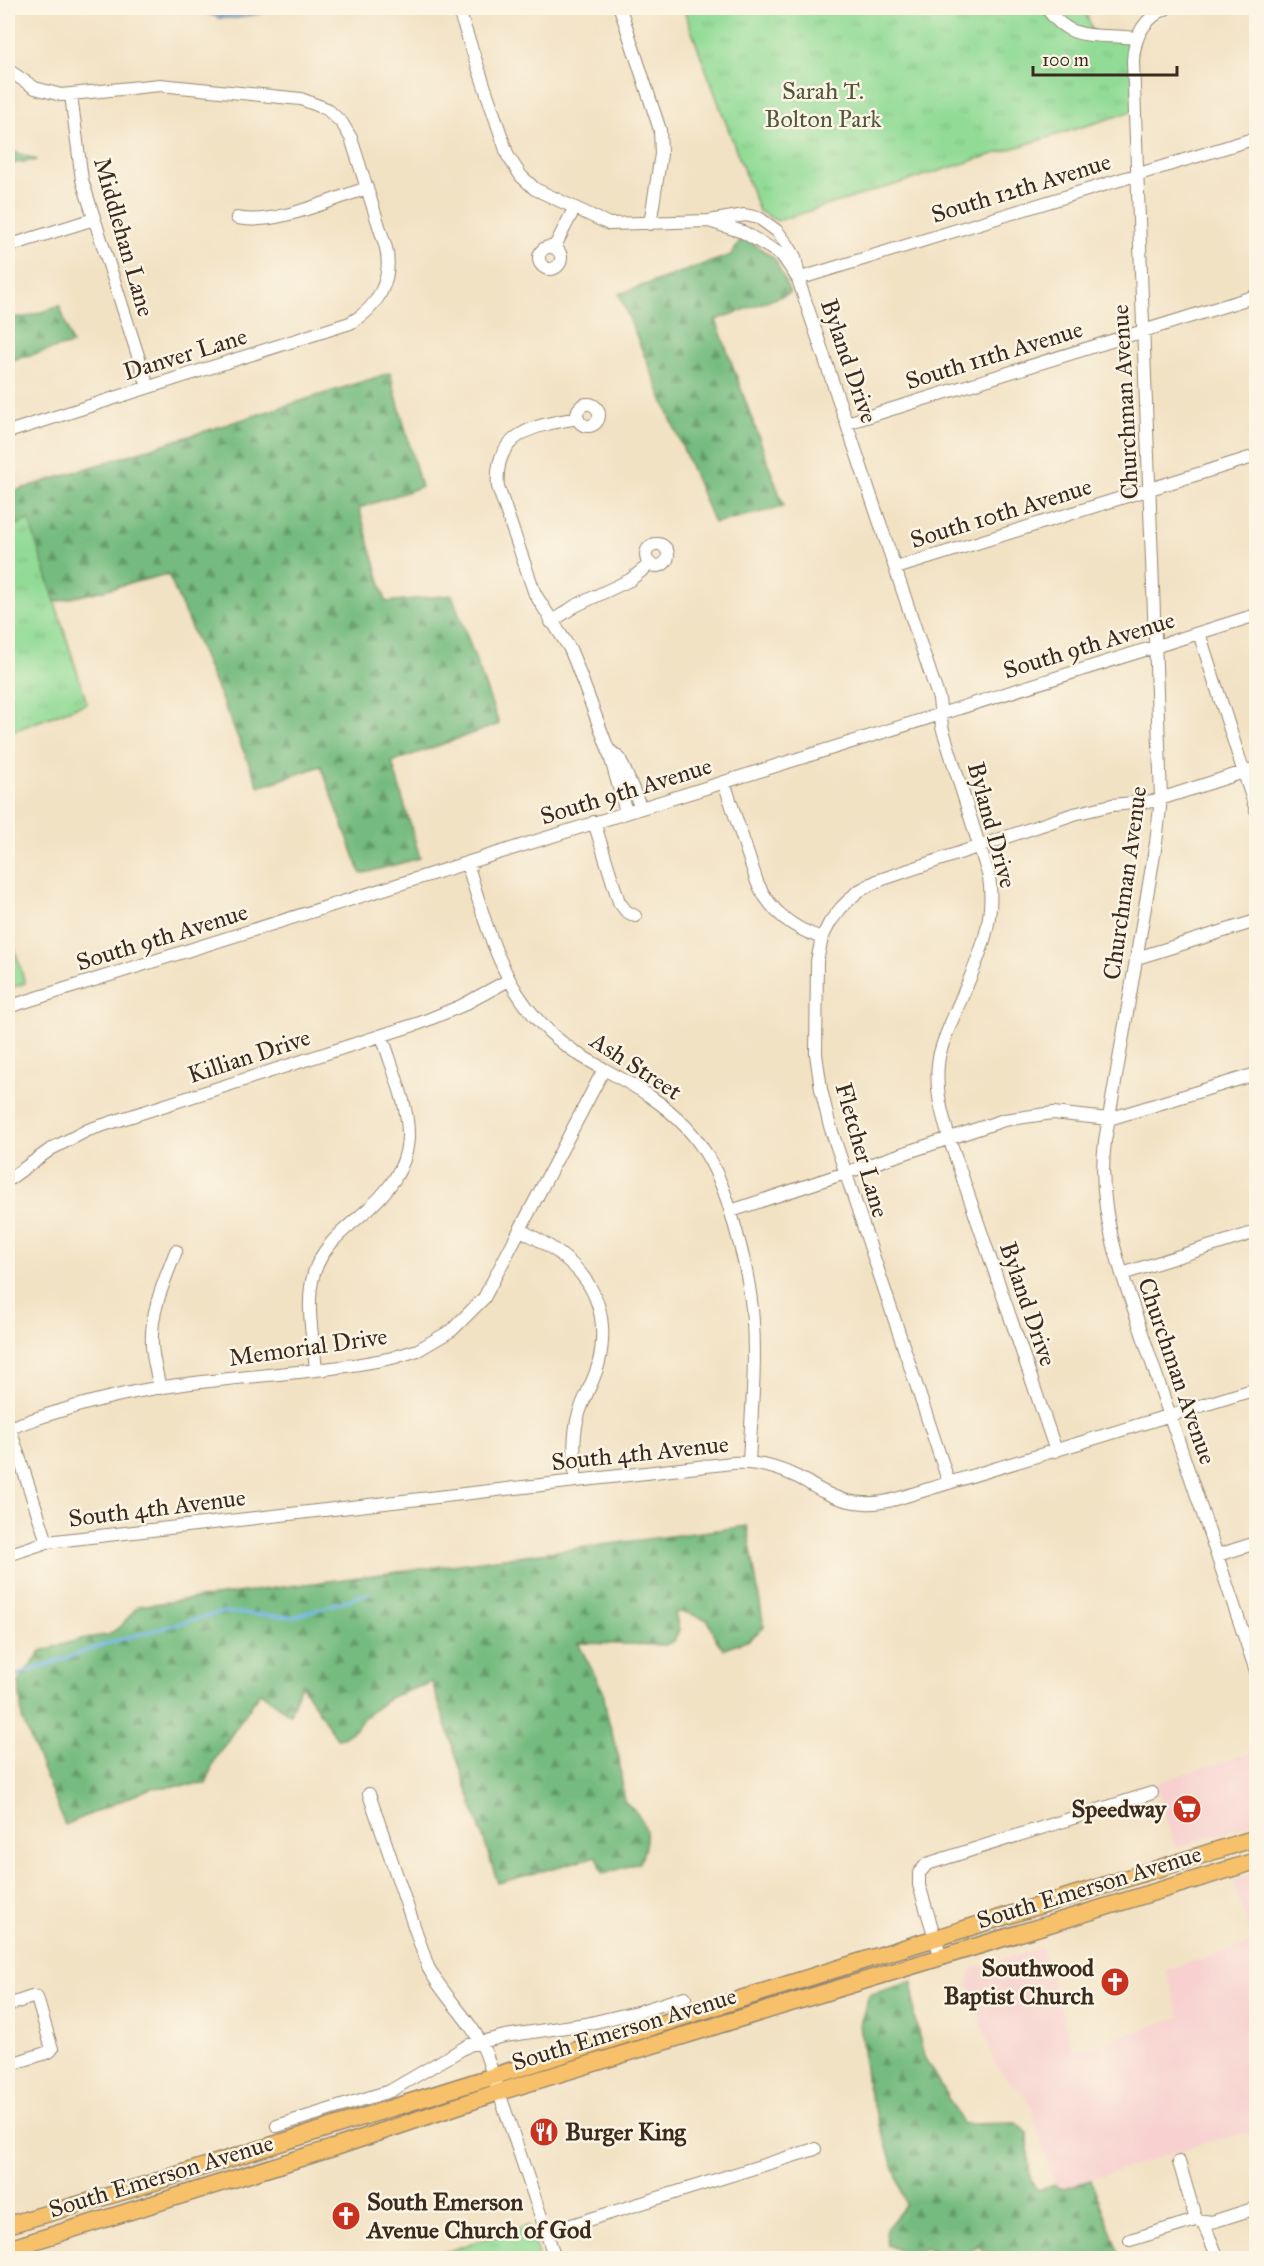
<svg xmlns="http://www.w3.org/2000/svg" width="1264" height="2266" font-family="'IM FELL Great Primer',serif">
  <style>
    .built { fill: #f7d0cf }
    .forest { fill: url(#forest-firs); stroke: #58724e; stroke-width: 1.5 }
    .park { fill: url(#park-tufts); stroke: #66825a; stroke-width: 1.5 }
    .water { fill: url(#water-ripples); stroke: #5a7186; stroke-width: 1.5 }
    .lines { fill: none; stroke-linecap: round; stroke-linejoin: round }
    .stream { stroke: #7ab8ed; stroke-width: 3 }
    .minor-casing { stroke: #968671; stroke-width: 14 }
    .major-casing { stroke: #968671; stroke-width: 19 }
    .minor { stroke: #fff; stroke-width: 12 }
    .major { stroke: #f6c16b; stroke-width: 16 }
    .labels { text-anchor: middle; dominant-baseline: central; stroke-width: 5; stroke-linejoin: round; paint-order: stroke }
    .park-label { font-size: 24px; fill: #51563c; stroke: #fcf5e5 }
    .street-label { font-size: 24px; fill: #3b2a1e; stroke: #fcf5e5 }
    .poi-label { font-size: 24px; font-weight: bold; fill: #3b2a1e; stroke: #fcf5e5; text-anchor: end }
  </style>
  <defs>
    <pattern id="forest-firs" width="22" height="20" patternUnits="userSpaceOnUse" patternTransform="scale(1.5)"><rect width="22" height="20" fill="#75bb7f"/><path d="M5 1l3.5 6h-7zM16 11l3.5 6h-7z" fill="#619867"/></pattern>
    <pattern id="park-tufts" width="24" height="20" patternUnits="userSpaceOnUse" patternTransform="scale(1.5)"><rect width="24" height="20" fill="#92db96"/><path d="M3 7l-1-3M5 7V3M7 7l1-3M15 17l-1-3M17 17v-4M19 17l1-3" fill="none" stroke="#7fbc81"/></pattern>
    <pattern id="water-ripples" width="26" height="14" patternUnits="userSpaceOnUse" patternTransform="scale(1.5)"><rect width="26" height="14" fill="#7ab8ed"/><path d="M2 4q2-2 4 0t4 0M15 11q2-2 4 0t4 0" fill="none" stroke="#6596bf"/></pattern>
  </defs>
  <rect width="100%" height="100%" fill="#fcf5e5"/>
  <filter id="ink" filterUnits="userSpaceOnUse"><feTurbulence type="fractalNoise" baseFrequency=".0167" numOctaves="2"/><feDisplacementMap in="SourceGraphic" scale="12" xChannelSelector="R" yChannelSelector="G"/><feConvolveMatrix kernelMatrix="1 2 1 2 8 2 1 2 1" color-interpolation-filters="sRGB"/></filter>
  <filter id="wash" filterUnits="userSpaceOnUse"><feTurbulence type="fractalNoise" baseFrequency=".008" numOctaves="4" result="noise"/><feDisplacementMap in="SourceGraphic" scale="24" xChannelSelector="R" yChannelSelector="G"/><feGaussianBlur stdDeviation="1.35" result="paint"/><feColorMatrix in="noise" values="0 0 0 0 0 0 0 0 0 0 0 0 0 0 0 0 0 1.4 0 .05"/><feComposite in="paint" operator="in"/></filter>
  <g filter="url(#wash)">
    <rect width="100%" height="100%" fill="#f2e2c4"/>
    <path class="built" d="M1256,1751v71l-80,26 -21,-65z
      M1256,1873v258l-53,12 -142,46 -7,-4 -24,-81 -36,-41 -26,-83 5,-12 69,-20 31,104 107,-35 -14,-47 87,-27 -20,-62z"/>
    <path class="forest" d="M8,150l29,10 -29,4z
      M743,236l32,23 15,34 -74,27 68,187 -70,16 -95,-229 112,-39z
      M60,306l12,38 -64,17v-43l18,-1z
      M390,373l31,114 -62,21 27,94 66,-7 47,129 -107,38 28,96 -59,16 -40,-108 -62,21 -91,-213 -113,28 -26,-81 -21,7v-35z
      M747,1526l17,101 -15,13 -25,9 -7,-8 -9,-21 -20,-7 -13,-1 4,18 -5,11 -9,4 -87,-2 25,48 4,24 12,43 5,43c24,18 28,35 15,62l-36,11 -6,-18 -99,27 -66,-201 -41,15 -28,21 -7,11 -13,9 -6,1 -36,-55 -11,30 -30,-22 -45,67 -9,25 -55,4 -86,37 -43,-107 -3,-37 22,-30 44,-13 23,-3 14,-10 16,-19z
      M913,1981l1,34 10,42 39,67 53,-1 12,11c1,16 -3,46 10,56l16,-5 7,4 30,-9 30,78h-133l-9,-13c-24,18 -27,17 -52,3l-19,6 -21,-9 -1,-16 20,-24 -39,-119 -7,-62 9,-29z"/>
    <path class="park" d="M683,8h401l10,28 42,2 -2,73 -357,110 -18,-10z
      M29,520l58,183 -79,30v-205z
      M8,927l17,56 -17,6z
      M528,2225l11,33h-112z"/>
    <path class="water" d="M194,8h25l12,2 57,-2 -50,10h-19z"/>
    <g class="lines">
      <path class="stream" d="M8,1675l5,2 98,-35 111,-30 72,5 76,-24"/>
    </g>
  </g>
  <g filter="url(#ink)">
    <g class="lines">
      <g class="minor-casing">
        <path id="minor" d="M458,8l50,148 13,20 14,13 74,35 100,-3 36,-6 14,3 18,13 11,14 7,12 3,15
          M620,8l40,122 1,24 -11,70
          M1047,8c23,36 52,25 89,30
          M1167,8c-23,10 -33,28 -34,53l28,737 -5,45 -51,298c-6,46 3,88 17,133l134,397
          M8,70l27,18 26,7 99,-10 141,14 26,10 15,14 9,15 35,110c7,31 -8,60 -36,75l-342,109
          M71,95l11,85 66,207
          M237,218c37,8 93,-18 130,-30
          M709,221l34,11 39,23 16,24 141,420 3,28 47,150c8,52 -17,94 -36,141 -5,12 -11,25 -14,39 -5,29 2,53 10,81l107,313
          M8,246l86,-27
          M539 258a11 11 0 1 1 22 0a11 11 0 1 1-22 0Z
          M554,248l20,-39
          M798,279l458,-141
          M577 415a11 11 0 1 1 22 0a11 11 0 1 1-22 0Z
          M578,418c-42,7 -85,14 -80,69l37,107 35,55 5,12 33,88 18,63
          M847,423l409,-127
          M646 555a11 11 0 1 1 22 0a11 11 0 1 1-22 0Z
          M896,568l360,-112
          M551,622l24,-16 55,-26 20,-16
          M1199,633l57,177
          M608,749l12,10 21,49
          M724,782l33,100c14,30 35,46 65,56
          M594,822l25,80 7,9 9,5
          M467,863c24,77 39,145 111,191 39,24 77,39 109,74 22,24 36,56 45,88 10,35 19,69 21,106 3,47 -2,95 -4,141
          M1137,958l119,-37
          M8,1007l1248,-392
          M8,1180l43,-31 37,-19 332,-107 41,-17 48,-26
          M731,1211l273,-91 49,-7 56,6 147,-45
          M520,1230c56,27 94,64 79,132 -5,22 -20,41 -23,64 -3,18 -2,36 0,55
          M1122,1274l134,-42
          M316,1369c-3,-31 -11,-66 -2,-96 8,-25 26,-40 45,-56 75,-62 48,-103 23,-181
          M160,1388c-3,-14 -7,-28 -8,-42 -2,-34 12,-64 24,-95
          M8,1423l39,119
          M9,1428c55,-20 111,-36 169,-43 71,-10 144,-12 214,-27l26,-8 34,-20 32,-32 120,-229
          M949,1483l-120,-360 -8,-34 -5,-35 1,-93 5,-23 8,-16 11,-14 16,-16 20,-11 197,-67 38,-9 42,-4 102,-33
          M8,1555l39,-13 685,-79c22,-1 43,3 63,13 10,4 19,11 29,16 23,12 48,14 72,7l360,-110
          M1218,1555l38,-12
          M369,1794l59,173c16,31 45,54 58,87l69,204
          M941,1958l-22,-73v-12l8,-9 225,-71
          M8,2005l24,-8 5,1 15,51 -3,3 -41,13
          M277,2126l113,-35 79,-46 36,-9 81,-12 55,-13 44,-14
          M1179,2162l17,58
          M1203,2222l15,36
          M546,2233l269,-84
          M1130,2240l66,-20 16,2 44,-14"/>
      </g>
      <g class="major-casing">
        <path id="major" d="M8,2225l124,-36 1124,-351
          M8,2249l325,-101 166,-56 757,-231"/>
      </g>
      <use href="#minor" class="minor"/>
      <use href="#major" class="major"/>
    </g>
  </g>
  <defs>
    <g id="supermarket-disc" transform="scale(1.5)"><circle r="9.5" fill="#c8321e" stroke="#fcf5e5"/><path d="M-6-5.5h2.5l.6 2H6L4.5 2H-2.5L-4.4-4H-6ZM-1.5 3.2a1.3 1.3 0 1 0 .1 0ZM3 3.2a1.3 1.3 0 1 0 .1 0Z" fill="#fff"/></g>
    <g id="church-disc" transform="scale(1.5)"><circle r="9.5" fill="#c8321e" stroke="#fcf5e5"/><path d="M-1.2-6h2.4v3.5h3.3v2.4h-3.3V6h-2.4V-.1h-3.3v-2.4h3.3Z" fill="#fff"/></g>
    <g id="restaurant-disc" transform="scale(1.5)"><circle r="9.5" fill="#c8321e" stroke="#fcf5e5"/><path d="M-5-6h1v4h1v-4h1v4h1v-4h1v5L-1.5 .5V6h-2V.5L-5-1ZM5-6V6H3V1.5H1.5Q1.5-4 5-6Z" fill="#fff"/></g>
  </defs>
  <g fill-rule="evenodd">
    <use href="#supermarket-disc" x="1187" y="1809"/>
    <use href="#church-disc" x="1115" y="1982"/>
    <use href="#restaurant-disc" x="544" y="2132"/>
    <use href="#church-disc" x="346" y="2216"/>
  </g>
  <g class="labels">
    <g class="park-label">
      <text x="823" y="91">Sarah T.<tspan x="823" dy="28">Bolton Park</tspan></text>
    </g>
    <g class="street-label">
      <text transform="translate(1021 188) rotate(-17)">South 12th Avenue</text>
      <text transform="translate(124 237) rotate(74)">Middlehan Lane</text>
      <text transform="translate(185 354) rotate(-17)">Danver Lane</text>
      <text transform="translate(994 355) rotate(-17)">South 11th Avenue</text>
      <text transform="translate(849 361) rotate(71)">Byland Drive</text>
      <text transform="translate(1125 402) rotate(-93)">Churchman Avenue</text>
      <text transform="translate(1001 513) rotate(-17)">South 10th Avenue</text>
      <text transform="translate(1089 645) rotate(-17)">South 9th Avenue</text>
      <text transform="translate(626 791) rotate(-17)">South 9th Avenue</text>
      <text transform="translate(992 825) rotate(75)">Byland Drive</text>
      <text transform="translate(1125 883) rotate(-82)">Churchman Avenue</text>
      <text transform="translate(162 937) rotate(-17)">South 9th Avenue</text>
      <text transform="translate(249 1056) rotate(-18)">Killian Drive</text>
      <text transform="translate(636 1066) rotate(33)">Ash Street</text>
      <text transform="translate(862 1150) rotate(74)">Fletcher Lane</text>
      <text transform="translate(1028 1304) rotate(71)">Byland Drive</text>
      <text transform="translate(308 1347) rotate(-8)">Memorial Drive</text>
      <text transform="translate(1177 1371) rotate(71)">Churchman Avenue</text>
      <text transform="translate(640 1453) rotate(-6)">South 4th Avenue</text>
      <text transform="translate(157 1508) rotate(-7)">South 4th Avenue</text>
      <text transform="translate(1089 1887) rotate(-17)">South Emerson Avenue</text>
      <text transform="translate(624 2029) rotate(-17)">South Emerson Avenue</text>
      <text transform="translate(161 2176) rotate(-17)">South Emerson Avenue</text>
    </g>
    <g class="poi-label">
      <text x="1166" y="1809">Speedway</text>
      <text x="1094" y="1968">Southwood<tspan x="1094" dy="28">Baptist Church</tspan></text>
      <text x="565" y="2132" text-anchor="start">Burger King</text>
      <text x="367" y="2202" text-anchor="start">South Emerson<tspan x="367" dy="28">Avenue Church of God</tspan></text>
    </g>
  </g>
  <rect width="1264" height="2266" fill="none" stroke="#fcf5e5" stroke-width="30"/>
  <path d="M1033 66v9h144v-9" fill="none" stroke="#3b2a1e" stroke-width="3"/>
  <text x="1042" y="66" font-size="18" fill="#3b2a1e" stroke="#fcf5e5" stroke-width="4.5" paint-order="stroke">100 m</text>
</svg>
